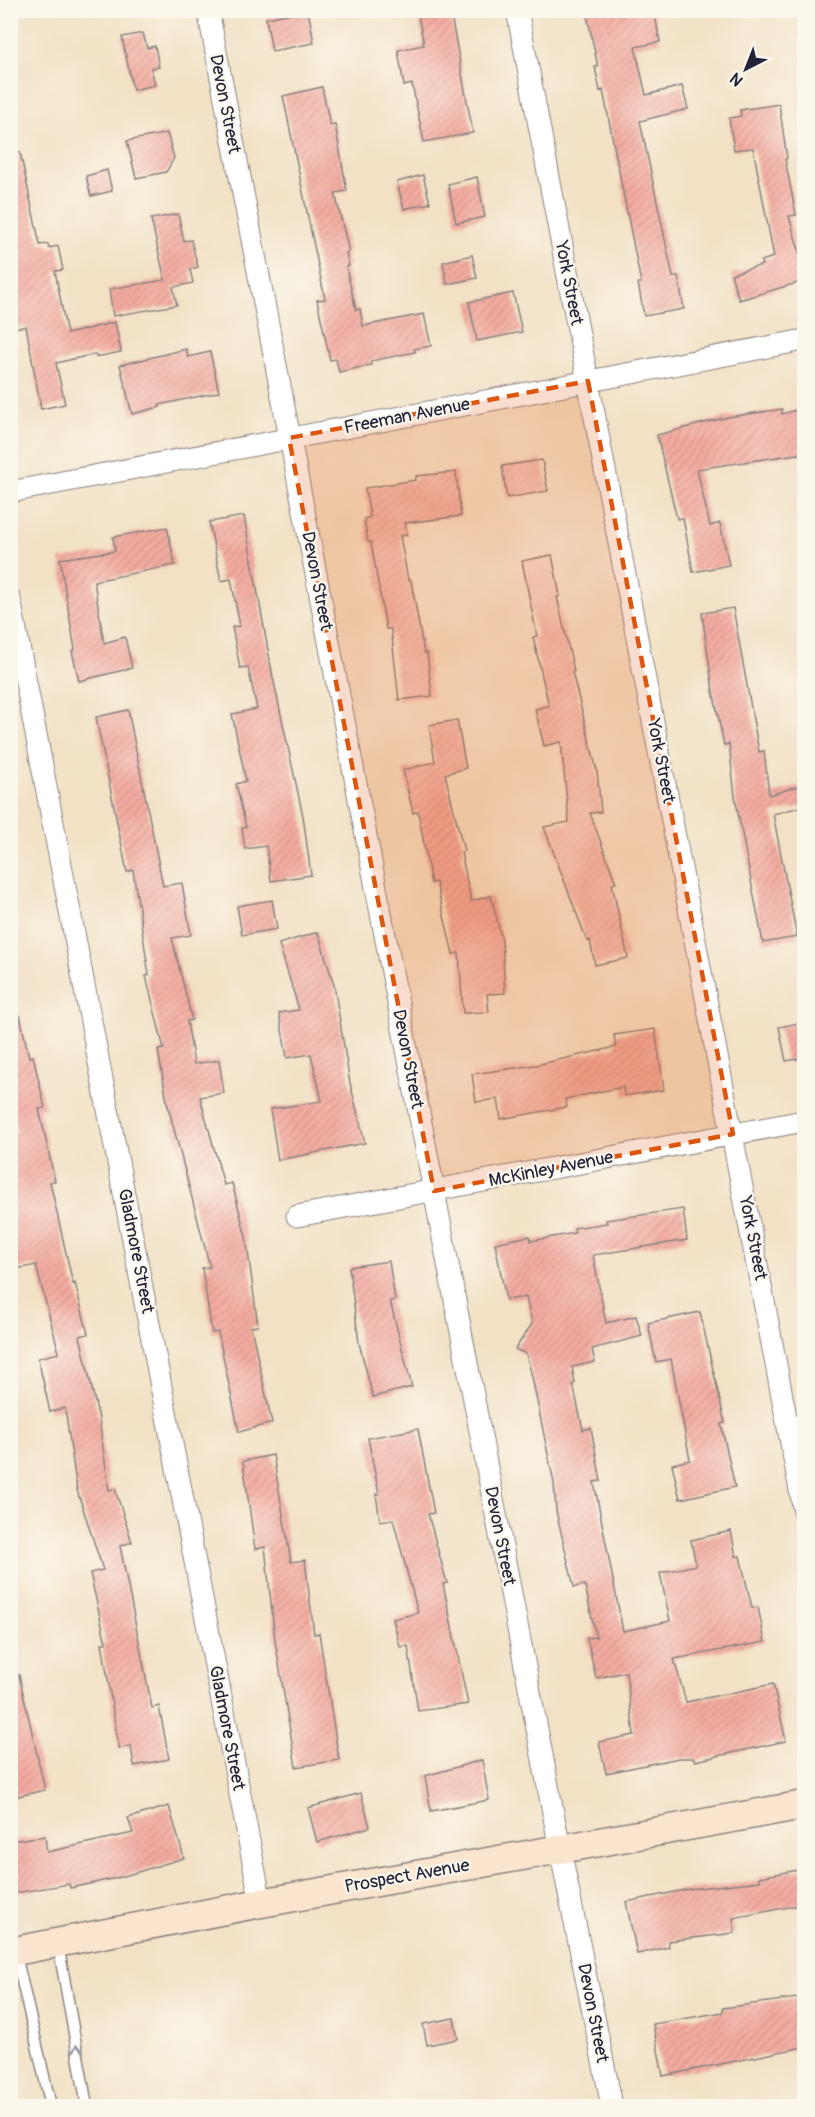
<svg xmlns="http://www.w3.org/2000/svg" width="815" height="2117" font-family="Pangolin,sans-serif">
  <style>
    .building { fill: url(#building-hatch) }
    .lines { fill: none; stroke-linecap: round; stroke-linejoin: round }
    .lane-casing { stroke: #8a8280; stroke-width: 13 }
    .street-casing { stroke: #8a8280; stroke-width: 23 }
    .secondary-casing { stroke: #8a8280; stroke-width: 31 }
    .lane { stroke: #fff; stroke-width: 10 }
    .street { stroke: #fff; stroke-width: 21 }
    .secondary { stroke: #fce5cf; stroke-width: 28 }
    .oneway { stroke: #9c9ca7 }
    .marked { fill: #de560e; fill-opacity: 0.2; stroke: #de560e; stroke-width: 4.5; stroke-dasharray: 12 8; stroke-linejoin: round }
    .labels { text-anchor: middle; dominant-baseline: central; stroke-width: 4.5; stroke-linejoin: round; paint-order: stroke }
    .street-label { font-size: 18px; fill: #22223b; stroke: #fbf7ec }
  </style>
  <defs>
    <pattern id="building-hatch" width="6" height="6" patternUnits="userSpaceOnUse" patternTransform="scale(1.5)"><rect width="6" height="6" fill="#f4aca0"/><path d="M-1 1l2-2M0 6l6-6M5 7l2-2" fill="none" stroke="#d1948b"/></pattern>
  </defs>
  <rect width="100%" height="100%" fill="#fbf7ec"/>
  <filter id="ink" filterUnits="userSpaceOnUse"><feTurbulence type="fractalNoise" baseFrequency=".0167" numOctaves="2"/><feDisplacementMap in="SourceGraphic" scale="12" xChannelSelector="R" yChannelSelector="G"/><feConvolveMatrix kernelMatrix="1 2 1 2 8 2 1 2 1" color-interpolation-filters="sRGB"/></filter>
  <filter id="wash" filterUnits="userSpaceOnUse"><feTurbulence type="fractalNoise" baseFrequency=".008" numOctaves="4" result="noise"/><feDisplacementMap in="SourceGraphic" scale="24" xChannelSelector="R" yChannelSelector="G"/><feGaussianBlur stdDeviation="1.35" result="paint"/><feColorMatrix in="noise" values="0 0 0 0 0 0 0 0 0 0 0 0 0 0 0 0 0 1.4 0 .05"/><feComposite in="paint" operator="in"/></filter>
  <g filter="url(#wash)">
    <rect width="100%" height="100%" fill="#f2e1c5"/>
    <g id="blocks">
      <path class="building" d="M308,10l6,33 -42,8 -6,-33z
        M417,10h33l23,123 -49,9 -12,-58 -8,2 -6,-36 26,-5z
        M586,10h68l6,32 -25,5 11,48 36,-9 6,23 -48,12 33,156 5,-1 6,33 -40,7 -6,-33h3l-38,-193 -3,1 -5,-24h3z
        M143,33l4,15 8,-2 4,21 -8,1 4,17 -22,5 -11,-53z
        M322,87l8,38 5,-1 12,67 -12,2 14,59 -3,1 3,13 -3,1 10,43 4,-1 3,17 61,-12 7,32 -17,3 1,3 -44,9v4l-32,7 -3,-13 -6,1 -13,-60 8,-1 -42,-203z
        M779,104l8,54 -2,1 11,56 -7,1 15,52v13l-65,19 -8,-26 31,-9 -1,-4 13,-4 -21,-109 -19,2 -5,-32 12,-2 -1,-6z
        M167,133l7,25 -8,14 -30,6 -9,-37z
        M20,152l20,93 8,-1 1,4 9,-2 5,24 -8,1 12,63 48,-12 6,30 -25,5 -1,-3 -39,9 9,41 -24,5 -15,-83 -11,2 -5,-22v-153z
        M107,170l5,21 -21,5 -5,-20z
        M423,175l7,28 -26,6 -7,-27z
        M477,177l8,40 -29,6 -8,-39z
        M178,214l6,27 7,-1 7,27 -8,2 3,14 -20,4 4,18 -64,11 -4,-27 56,-9 -14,-61z
        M472,255l5,23 -30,6 -4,-22z
        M513,293l9,39 -45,9 -8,-39z
        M186,349l2,8 22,-5 9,40 -60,13 1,2 -28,7 -12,-49z
        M804,408v45l-107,16 13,57 10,-3 9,42 -36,7 -10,-54 -6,1 -20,-84 71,-18 54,-8v5z
        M542,460l6,31 -41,7 -5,-32z
        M456,472l5,44 -56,7 2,12 -7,1 8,44h3l13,73h3l5,43 -33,4 -8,-71h-5l-15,-87h-3l-4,-23 6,-2 -5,-29 51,-8v-4z
        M244,516l29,162 30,138 8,59 -40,6 -5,-35 -21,3 -3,-21 4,-1 -10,-43 10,-3 -14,-67 25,-5 -9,-42 -8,1 -8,-41 8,-1 -9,-47 -10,2 -12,-59z
        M167,527l8,38 -81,16 10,62 21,-6 7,31 -53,13 -7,-30 3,-1 -15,-91 55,-8 -2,-14z
        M552,555l8,41 -3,1 17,74 -2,1 25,99 4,41 -11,1 26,70 -4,1 16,74 -33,7 -5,-25 -3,1 -43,-114 25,-5 -8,-80 -17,4 -9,-37 14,-3 -16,-69 4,-1 -15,-75z
        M733,608l26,144 5,-1 5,44 30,-9 5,20 -31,8 24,123 -34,6 -28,-146 -6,-53 -5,1 -11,-54 -11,-78z
        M128,710l35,176 19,-3 9,52 -19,3 20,82 -5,1 7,43 25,-4 5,33 -24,4 24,88 8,-2 14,54 12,89 -7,1 21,96 -33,9 -21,-100 -6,1 -10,-65 8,-1 -43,-165 -9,-52 6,-1 -18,-73 3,-1 -16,-105 -6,2 -31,-155z
        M457,720l9,48 -21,6 19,77 -3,1 10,49 20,-5 11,44 3,53 -18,1 2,18 -26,1 -4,-60 -6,1 -17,-72 -5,1 -13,-72 -5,2 -10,-43 32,-8 -6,-37z
        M272,900l5,29 -35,6 -5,-29z
        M318,932l16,53 16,98 15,60 -87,17 -8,-51 52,-8 -11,-47 -24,4 -8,-45 20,-3 -20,-66z
        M20,1016l9,41 4,-1 12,52 -6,1 16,72 -5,1 23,102 2,-1 13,51 -8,2 19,83 10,71 6,-1 17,53 -12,4 32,162 7,-2 10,53 -35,7 -3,-20 -12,2 -17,-105h4l-16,-70 13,-3 -26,-80 -12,-82 -15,4 -12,-54 21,-5 -23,-88 -20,4 -6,-26v-110l7,-1 -7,-29v-86z
        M804,1022v36l-18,3 -7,-34z
        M655,1029l9,61 -40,6 -1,-9 -58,12 2,8 -66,12 -3,-20 -22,3 -4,-28 64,-9 80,-18 -2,-12z
        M683,1209l4,31 -94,15 13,68 30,-7 6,20 -50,13 3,13 -23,5 3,16 -2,1 10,46 8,-2 10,53 -7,1 29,149 47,-10 -10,-48 36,-8 -5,-25 40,-9 5,25h4l12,52 6,-1 7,35 -91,17 12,43 87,-18 13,57 -91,20 -1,-3h-15l-73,15 -7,-31 35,-7 -8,-63 -30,6 -9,-40 9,-1 -11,-52 -11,2 -18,-76 -2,-28 -22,-106 -6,-23 -11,-5 17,-25 -6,-27 -20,3 -11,-57 35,-7 1,5 44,-8 -1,-5 33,-5 -1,-3z
        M389,1261l6,39 -5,1 22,86 -39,10 -14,-54 -10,-76z
        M700,1312l25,111 -4,1 14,63 -55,12 -8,-35 18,-4 -19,-101 -15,3 -8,-39z
        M418,1429l16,84 -6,1 19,69 -4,1 25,120 -50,7 -10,-65 -8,1 -7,-28 25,-6 -25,-94 -13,2 -4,-27h3l-11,-56z
        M273,1455l18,107 14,-2 9,74 5,-1 20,127 -43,7 -21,-127 -10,-93 -10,2 -12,-88z
        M19,1675l26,115 -35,8v-122z
        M482,1760l7,40 -58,11 -6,-35z
        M361,1793l9,34 -53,15 -9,-34z
        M169,1806l15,52 -63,19 -51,11 -1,-4 -54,9 -5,-52 35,-5 2,16 86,-19 -5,-15z
        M804,1869v35l-71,14 2,15 -67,8 1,6 -32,7 -11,-52 63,-13 71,-8 -1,-4z
        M804,1997v50l-141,29 -10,-52 70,-12v-4z
        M454,2018l4,21 -31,6 -4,-21z"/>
    </g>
  </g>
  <g filter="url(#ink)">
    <use href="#blocks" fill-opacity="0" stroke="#8a8280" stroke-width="1.5"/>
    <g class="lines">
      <g class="lane-casing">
        <path id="lane" d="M58,1944l29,162
          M15,1951l36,155"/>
      </g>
      <g class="street-casing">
        <path id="street" d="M208,10l352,1839 52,257
          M517,10l287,1501
          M10,492l794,-152
          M10,599c81,436 168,869 251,1304
          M297,1216l507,-95"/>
      </g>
      <g class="secondary-casing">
        <path id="secondary" d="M10,1952l251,-49 543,-98"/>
      </g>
      <use href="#lane" class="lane"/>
      <use href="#street" class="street"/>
      <use href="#secondary" class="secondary"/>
    </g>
    <defs><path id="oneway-chevron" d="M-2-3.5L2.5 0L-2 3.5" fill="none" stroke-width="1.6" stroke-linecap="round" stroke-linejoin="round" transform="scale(1.5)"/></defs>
    <use class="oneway" href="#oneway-chevron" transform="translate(77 2049) rotate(-99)"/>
  </g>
  <path class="marked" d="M588,381l145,753 -299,57 -145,-753z"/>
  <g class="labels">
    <g class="street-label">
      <text transform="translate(225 104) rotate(79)">Devon Street</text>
      <text transform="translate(569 283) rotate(79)">York Street</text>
      <text transform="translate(407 416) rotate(-11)">Freeman Avenue</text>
      <text transform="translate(317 581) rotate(79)">Devon Street</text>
      <text transform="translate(661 761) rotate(79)">York Street</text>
      <text transform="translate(408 1059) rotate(79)">Devon Street</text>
      <text transform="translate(551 1169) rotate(-11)">McKinley Avenue</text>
      <text transform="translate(753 1238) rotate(79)">York Street</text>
      <text transform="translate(136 1251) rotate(79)">Gladmore Street</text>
      <text transform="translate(500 1536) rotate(79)">Devon Street</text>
      <text transform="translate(227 1728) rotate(79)">Gladmore Street</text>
      <text transform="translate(407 1876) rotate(-10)">Prospect Avenue</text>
      <text transform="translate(593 2013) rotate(79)">Devon Street</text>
    </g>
  </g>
  <rect width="815" height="2117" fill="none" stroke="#fbf7ec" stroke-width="36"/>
  <g transform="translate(746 69) rotate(222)" stroke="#fbf7ec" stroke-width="4.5" paint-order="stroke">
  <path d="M0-4.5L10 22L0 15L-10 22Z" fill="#22223b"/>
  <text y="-9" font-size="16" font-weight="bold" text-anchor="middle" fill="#22223b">N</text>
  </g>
</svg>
